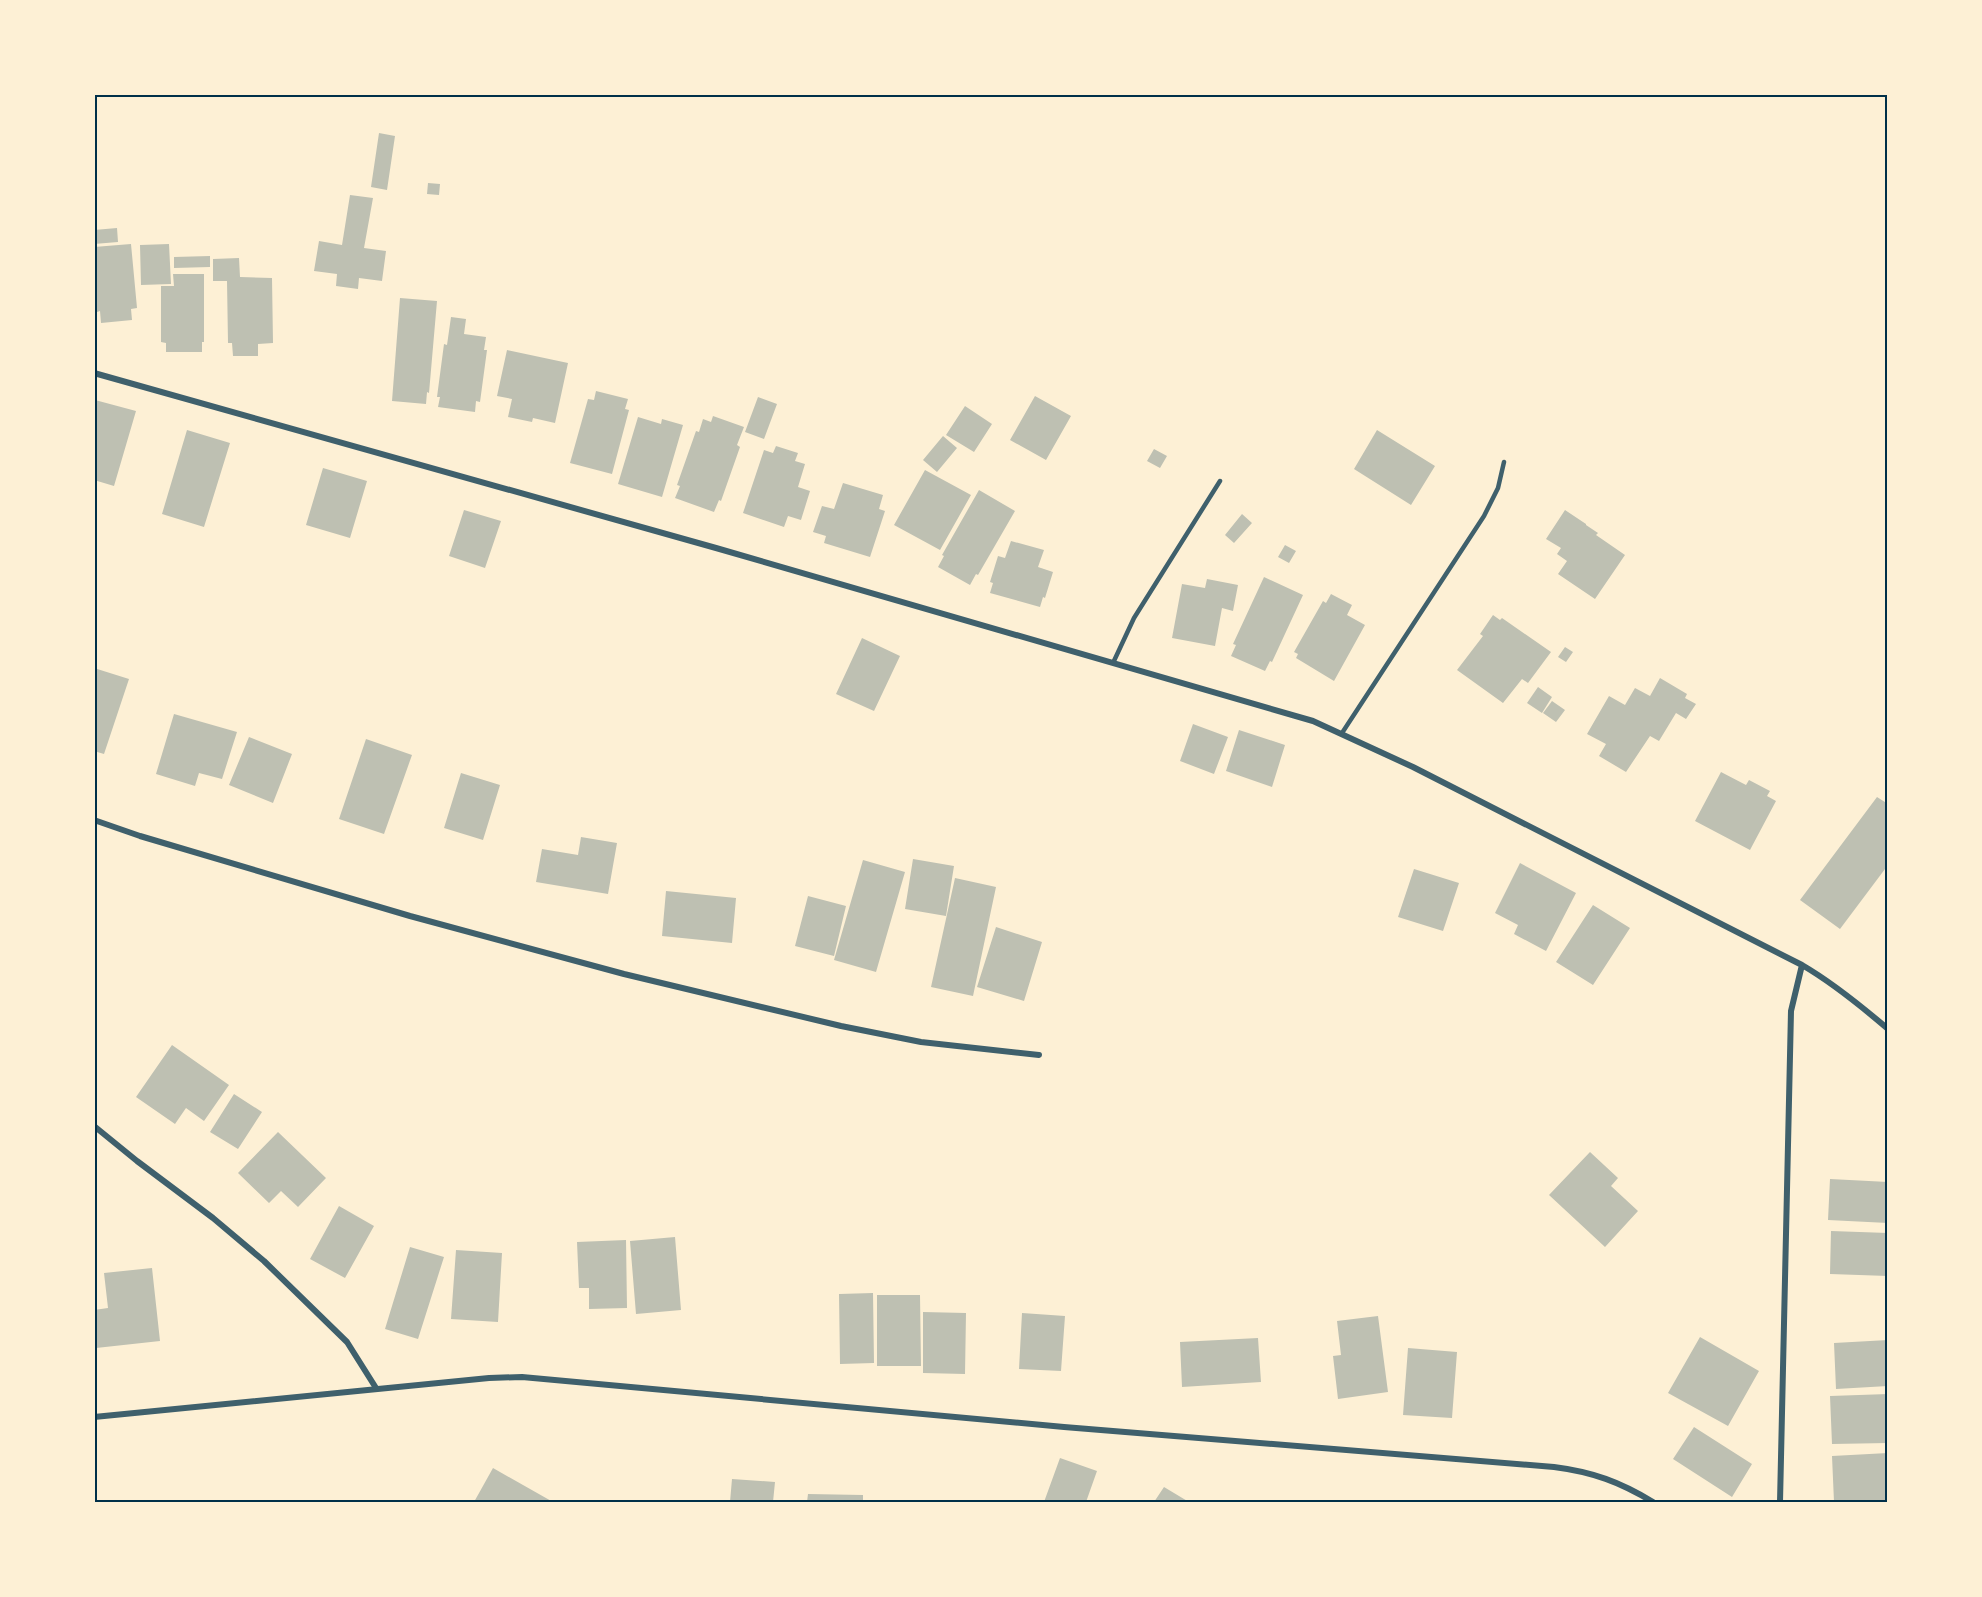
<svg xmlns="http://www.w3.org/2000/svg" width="1982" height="1597" font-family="'Crimson Pro',serif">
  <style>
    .building { fill: #bec0b2 }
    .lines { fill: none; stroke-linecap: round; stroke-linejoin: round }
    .service { stroke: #3f606c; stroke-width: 4.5 }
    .minor { stroke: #3f606c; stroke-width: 6 }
    .neatline { fill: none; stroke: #003049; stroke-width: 2 }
  </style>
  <rect width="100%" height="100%" fill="#fdf0d5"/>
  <path class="building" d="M379,133l16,3 -8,54 -16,-3z
    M428,183l12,1 -1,11 -12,-1z
    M350,195l23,3 -9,50 22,3 -4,30 -23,-3 -1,11 -22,-3 1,-12 -23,-3 5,-30 23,4z
    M117,228l1,14 -24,2v-14z
    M131,244l6,64 -6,1 1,11 -31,3 -1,-12 -3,1 -3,-65z
    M169,244l2,40 -30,1 -1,-40z
    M210,256v11l-36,1v-11z
    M239,258l1,19 32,1 1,65 -15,1v12h-25l-1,-13h-4l-1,-62h-14v-22z
    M173,274h31v68h-2v10h-36v-9l-5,-1v-56h13z
    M400,298l37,3 -8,92 -2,-1 -1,12 -34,-3z
    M451,317l15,2 -2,15 22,3 -2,13h3l-7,52 -4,-1 -1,11 -37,-5 2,-10h-3l7,-53 3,1z
    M507,350l61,13 -13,60 -22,-5 -1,4 -24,-5 4,-18 -15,-3z
    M596,391l32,8 -3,10 4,1 -17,64 -42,-11 18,-64 6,1z
    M1035,396l36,20 -25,44 -36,-20z
    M758,397l19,7 -13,35 -19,-7z
    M95,400l41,11 -22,75 -20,-6z
    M965,406l27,18 -18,28 -28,-17z
    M713,416l31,11 -7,18 3,2 -19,54 -2,-1 -5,12 -39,-14 5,-12 -3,-1 19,-54 3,1 4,-13 8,3z
    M638,417l23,7 1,-5 21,6 -21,72 -44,-13z
    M187,430l43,13 -26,84 -42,-13z
    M1377,430l58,36 -24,39 -57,-36z
    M943,436l14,12 -20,24 -14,-12z
    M776,446l22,7 -3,8 10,3 -7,23 12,4 -9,29 -13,-4 -4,11 -41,-14 21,-63 9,3z
    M1154,449l13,7 -7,12 -13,-7z
    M323,468l44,13 -17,57 -44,-13z
    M925,470l46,25 -31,55 -46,-25z
    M843,483l40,12 -4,14 6,2 -15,46 -46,-14 2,-7 -13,-4 9,-26 12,3z
    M979,490l36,21 -37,64 -2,-1 -6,11 -32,-18 6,-11 -2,-1z
    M464,510l37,11 -16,47 -36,-12z
    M1565,510l21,14v1l12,8 -2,2 29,20 -30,44 -37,-25 9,-13 -10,-7 4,-6 -15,-9z
    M1242,514l10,9 -18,20 -9,-8z
    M1011,541l33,9 -6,17 15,5 -8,26 -2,-1 -3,10 -50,-14 3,-10 -3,-1 8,-26 7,2z
    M1285,545l11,6 -7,12 -11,-6z
    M1264,577l39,18 -31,67 -2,-1 -5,10 -34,-15 5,-11 -3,-1z
    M1207,579l31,6 -5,26 -11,-3 -7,38 -43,-8 10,-54 23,4z
    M1331,594l21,11 -5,10 18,10 -31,56 -38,-23 2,-4 -4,-2 29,-51 3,2z
    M1493,615l7,5 2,-2 49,34 -23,31 -6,-4 -19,24 -46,-33 26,-34 -3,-2z
    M862,638l38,18 -26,55 -38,-17z
    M1565,647l8,5 -7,10 -8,-5z
    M94,668l35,11 -25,75 -10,-3z
    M1660,678l27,16 -2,4 11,6 -10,15 -10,-6 -17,28 -9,-5 -24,36 -27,-16 7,-12 -19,-10 22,-38 16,9 10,-17 15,8z
    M1538,687l14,10 -10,16 -15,-10z
    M1552,701l13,9 -9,12 -13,-9z
    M174,714l63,18 -15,47 -23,-6 -4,13 -39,-12z
    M1193,724l35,13 -14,37 -34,-13z
    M1239,730l46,15 -13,42 -46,-16z
    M249,737l43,17 -19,49 -44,-18z
    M366,739l46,16 -28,79 -45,-15z
    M1721,772l25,13 3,-5 21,11 -3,5 9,5 -26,49 -55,-29z
    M461,773l39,12 -17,55 -39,-12z
    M1877,797l11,7v61l-48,64 -40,-29z
    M581,837l36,6 -9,51 -72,-12 6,-33 36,6z
    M913,859l41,7 -8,50 -41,-7z
    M863,860l42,12 -29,100 -42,-12z
    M1520,863l56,30 -30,58 -32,-17 4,-9 -23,-12z
    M1414,869l45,14 -16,48 -45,-14z
    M955,878l41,9 -23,109 -42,-9z
    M666,891l70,7 -4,45 -70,-7z
    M808,896l38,10 -12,50 -39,-10z
    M1593,905l37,23 -37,57 -37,-23z
    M996,927l46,15 -18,59 -47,-14z
    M172,1045l57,40 -25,36 -18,-13 -11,16 -39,-27z
    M234,1094l28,18 -24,37 -28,-17z
    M278,1132l48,46 -28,29 -17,-16 -12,12 -31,-30z
    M1590,1152l28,26 -7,8 27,25 -33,36 -56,-52z
    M1830,1179l58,3v41l-60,-3z
    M339,1206l35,20 -29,52 -35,-19z
    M1831,1231l57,2v43l-58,-2z
    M675,1237l6,73 -45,4 -6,-73z
    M626,1240l1,68 -38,1v-21h-10l-2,-46z
    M410,1247l34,10 -26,82 -33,-10z
    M456,1250l46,3 -4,69 -47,-3z
    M152,1268l8,73 -64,7 -2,-38 14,-2 -4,-35z
    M873,1293l1,70 -34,1 -1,-70z
    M877,1295h43l1,71h-44z
    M923,1312l43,1 -1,61 -42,-1z
    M1022,1313l43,3 -4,55 -42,-2z
    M1378,1316l10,76 -50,7 -5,-43 8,-1 -4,-34z
    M1700,1337l59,34 -31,55 -60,-33z
    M1258,1338l3,44 -79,5 -2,-45z
    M1888,1340v46l-52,3 -2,-46z
    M1408,1348l49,4 -5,66 -49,-3z
    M1888,1394v49l-56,1 -2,-48z
    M1694,1427l58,37 -20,33 -59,-38z
    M1888,1453v49h-54l-2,-46z
    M1060,1458l37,13 -11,31h-42z
    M493,1468l60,34h-79z
    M732,1479l43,3 -2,20h-43z
    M1164,1487l25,15h-35z
    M808,1494l55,1v7h-56z"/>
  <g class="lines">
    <path class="service" d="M1113,663l21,-45 86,-137
      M1342,733l142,-217 14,-28 6,-26"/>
    <path class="minor" d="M94,373l622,175 597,173 100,46 389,198c31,18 58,40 86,64
      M94,820l46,16 270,80 214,58 217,52 80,16 118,13
      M94,1126l43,35 76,57 51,43 83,81 29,46
      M94,1417l395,-39 33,-1 542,50 490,40c39,5 66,15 99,35
      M1780,1502l11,-491 11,-46"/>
  </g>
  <rect width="1982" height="1597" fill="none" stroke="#fdf0d5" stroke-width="192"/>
  <rect x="96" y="96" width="1790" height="1405" class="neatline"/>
</svg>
